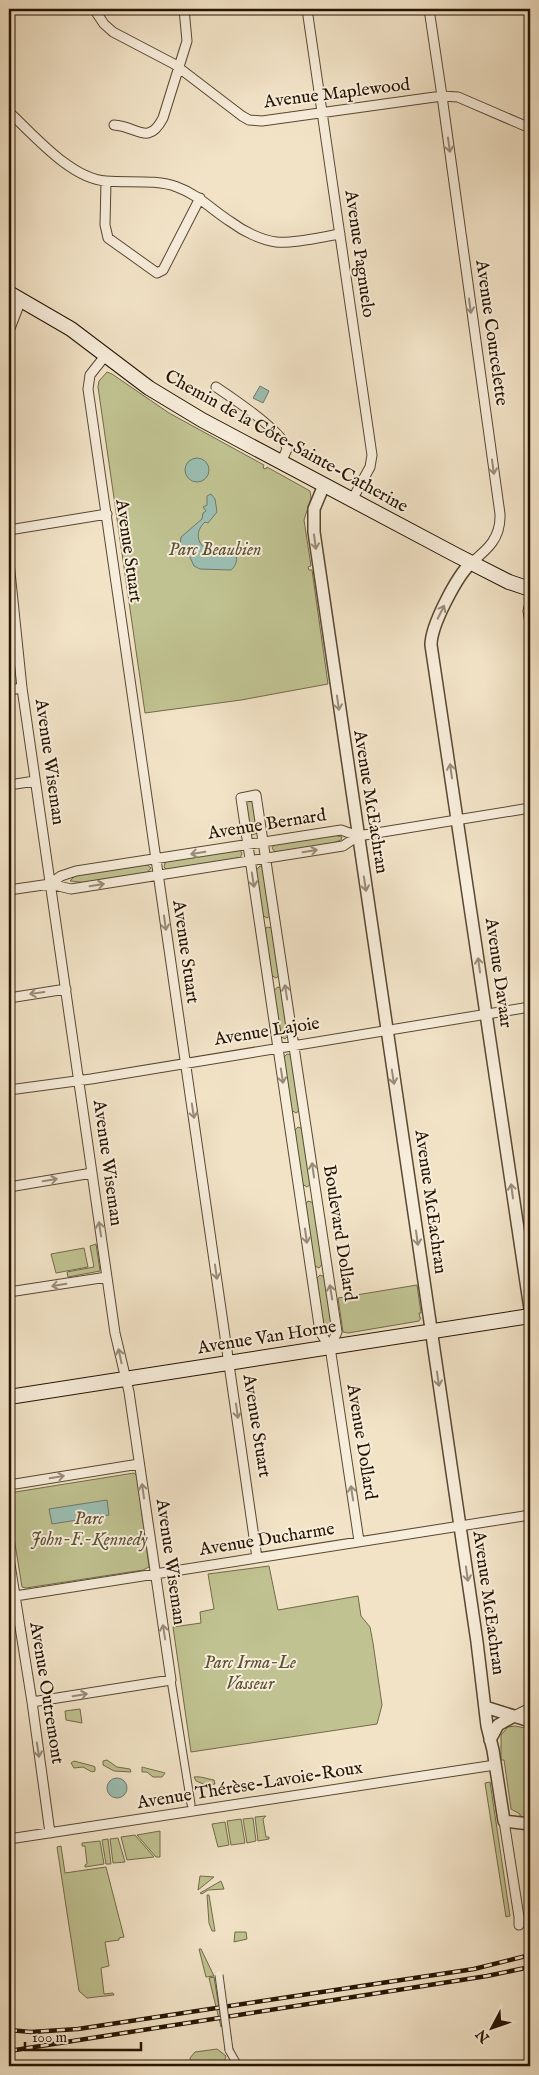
<svg xmlns="http://www.w3.org/2000/svg" width="539" height="2075" font-family="'IM FELL English',serif">
  <style>
    .green { fill: #c0c291; stroke: #726a48 }
    .water { fill: #9bbeb2; stroke: #6c7a6b }
    .lines { fill: none; stroke-linecap: round; stroke-linejoin: round }
    .pedestrian-casing { stroke: #584732; stroke-width: 9 }
    .minor-casing { stroke: #584732; stroke-width: 11 }
    .tertiary-casing { stroke: #584732; stroke-width: 14 }
    .secondary-casing { stroke: #251300; stroke-width: 16 }
    .pedestrian { stroke: #f7eddb; stroke-width: 7 }
    .minor { stroke: #f7eddb; stroke-width: 9 }
    .tertiary { stroke: #f7eddb; stroke-width: 11 }
    .secondary { stroke: #f7eddb; stroke-width: 14 }
    .rail-casing { stroke: #251300; stroke-width: 4.5 }
    .rail { stroke: #f7eddb; stroke-width: 2.5; stroke-dasharray: 8; stroke-linecap: butt }
    .pedestrian-bridge-casing { stroke: #584732; stroke-width: 9; stroke-linecap: butt }
    .pedestrian-bridge { stroke: #f7eddb; stroke-width: 7 }
    .oneway { stroke: #988b78 }
    .labels { text-anchor: middle; dominant-baseline: central; stroke-width: 4; stroke-linejoin: round; paint-order: stroke }
    .street-label { font-size: 18px; fill: #251300; stroke: #f7eddb }
    .park-label { font-size: 18px; font-style: italic; fill: #5b5033; stroke: #f7eddb }
  </style>
  <rect width="100%" height="100%" fill="#f2e3c7"/>
  <filter id="stains"><feTurbulence type="fractalNoise" baseFrequency=".004" numOctaves="4"/><feColorMatrix values="0 0 0 0 .2 0 0 0 0 .09 0 0 0 0 .02 0 0 0 .5 -.17"/></filter>
  <radialGradient id="worn" r=".72"><stop offset=".6" stop-color="#630" stop-opacity="0"/><stop offset="1" stop-color="#630" stop-opacity=".3"/></radialGradient>
  <path class="green" d="M107,372l5,2 57,39 95,52 -1,3 3,1 1,-2 43,24 1,7 -7,22 7,46 -3,1 1,3h3l16,114 -87,16 -96,13 -47,-326 1,-6z
    M247,800h7l5,33 -8,2 -1,-2 -4,-30z
    M334,835l8,2 -1,3 -16,6 -50,6 -3,-4 3,-4z
    M239,849l3,4 -2,6 -73,11 -3,-3 1,-4 2,-3z
    M146,864l5,4 -5,6 -58,9 -18,-2 6,-6z
    M260,866l4,1 6,49 -3,2 -5,-3 -6,-45z
    M267,927l6,1 7,47 -4,3 -5,-3 -6,-45z
    M278,987l3,1 8,47 -4,4 -5,-3 -7,-45z
    M287,1054l5,1 8,55 -4,3 -5,-3 -8,-52z
    M298,1127l5,2 8,55 -4,3 -5,-3 -8,-53z
    M308,1201l6,2 9,60 -4,5 -6,-3 -8,-60z
    M96,1244l4,27 -32,6 -1,-5 27,-5 -4,-21z
    M84,1248l4,19 -32,6 -5,-19z
    M320,1275l5,2 8,53 -4,4 -5,-2 -8,-53z
    M417,1285l4,28h-2l1,5h1l-2,3 -71,12 -5,-1 -5,-34z
    M134,1473l3,3 12,91 -6,3 -117,18 -4,-1 -13,-80v-14z
    M269,1566l9,44 80,-14 3,20 9,11 3,16 9,62 -5,19 -186,28 -18,-125 28,-4 -1,-11 14,-3 -6,-35z
    M80,1709l2,14 -16,-3 -1,-9z
    M515,1726l15,3v90l-10,-3v-2l-9,-5 -7,-49h-3v-25l7,-8z
    M107,1760l10,7 13,2 1,3 -17,-1 -11,-6v-4z
    M74,1761l19,5 2,1v4l-3,1 -9,-5 -9,1 -3,-5z
    M142,1767c3,1 20,5 23,6l-3,4h-9l-6,-5h-5z
    M194,1777c7,-1 13,2 20,3l1,4 -9,1 -10,-4z
    M490,1782l20,134 -4,1 -21,-134z
    M266,1816l-3,3 3,18h3v2l-11,2 -3,-24z
    M253,1818l3,23 -9,2 -4,-24z
    M241,1819l4,24 -14,2 -4,-24z
    M225,1822l4,23 -11,2 -6,-23z
    M160,1831v26h-4l-19,-22z
    M135,1835l19,22 -27,3 -6,-23z
    M118,1838l7,24 -12,1 -3,-24z
    M108,1839l3,25h-5l-4,-24z
    M100,1841l4,23 -19,3v-2l2,-1 -2,-18h-3v-3z
    M61,1846l4,27 41,-6 18,70 -5,1v2l-14,2 4,24 -8,2 3,26 9,-1 1,2 -27,3 -8,-7 -22,-144z
    M200,1876l14,1 -16,13z
    M221,1881l3,8 -16,1 -6,4 -2,-1z
    M207,1895h2l6,36h-3l-3,-8z
    M235,1932h11l1,7 -13,3z
    M199,1949h2l13,27 -8,1z
    M214,1977l8,49 -1,1 -12,-49z
    M217,2049l9,7 -3,10h-32l-1,-8 5,-6z"/>
  <path class="water" d="M260,386l9,5 -6,12 -10,-5z
    M185 470a12 12 0 1 1 24 0a12 12 0 1 1-24 0Z
    M211,494l4,5 2,13 -9,11 -3,-1c-9,8 -10,21 3,28 1,0 6,3 8,2 3,0 5,-3 7,-5l10,1c5,7 5,17 -2,22l-31,-1 -6,-3 -5,-11 -9,-9 1,-9 21,-18 1,-6 3,-2 -3,-4 4,-2v-9z
    M107,1500l2,15 -57,9 -3,-15z
    M107 1788a10 10 0 1 1 20 0a10 10 0 1 1-20 0Z"/>
  <g class="lines">
    <g class="pedestrian-casing">
      <path id="pedestrian" d="M171,1680l20,124
        M229,2050l9,16"/>
    </g>
    <g class="minor-casing">
      <path id="minor" d="M94,9l10,15 9,8 61,32 68,52 7,4 13,1 180,-25 58,418c1,24 -12,35 -29,49
        M307,9l65,446 -2,12 -18,33
        M429,9l13,87 16,1 72,31
        M9,11l3,-2
        M9,112c25,23 62,67 97,69 22,2 50,-2 71,6 22,8 35,23 54,35 12,9 30,18 45,20 18,2 45,-5 64,-8
        M114,125c23,1 34,22 49,-7l24,-77 -3,-32
        M106,181l-1,44 3,13 49,35 6,-3 37,-72
        M9,331l12,-31
        M105,356l-15,19 -2,14 169,1169
        M216,387c15,10 69,46 71,62l-6,14
        M9,530l98,-16
        M9,562l13,126 70,485 23,160 14,59 42,288 -139,22
        M530,603l-2,8 2,12
        M9,690l13,-2
        M9,785l26,-4
        M50,884l11,-8 15,-5 265,-41 17,6 172,-28
        M9,890l41,-6 21,5 272,-43 15,-10
        M9,998l57,-9
        M9,1090l82,-11 439,-72
        M9,1187l83,-14
        M9,1292l98,-15
        M330,1347l7,-15 -81,-537 -15,3 79,534 10,15 29,194
        M9,1485l130,-21
        M9,1558l23,144 18,131
        M9,1597l521,-82
        M514,1716l16,-8
        M504,1821l15,96v8
        M9,1839l486,-74"/>
    </g>
    <g class="tertiary-casing">
      <path id="tertiary" d="M324,485l-10,24v23l163,1110 10,84 6,24 11,71 26,3
        M471,563c-14,13 -40,62 -40,82l99,664
        M485,1707l45,14
        M490,1740l8,-15 16,-9"/>
    </g>
    <g class="secondary-casing">
      <path id="secondary" d="M9,293l62,36 78,59 53,32 254,135 53,27 21,7
        M9,1397l521,-81"/>
    </g>
    <use href="#pedestrian" class="pedestrian"/>
    <use href="#minor" class="minor"/>
    <use href="#tertiary" class="tertiary"/>
    <use href="#secondary" class="secondary"/>
    <g class="rail-casing">
      <path id="rail" d="M9,2030l22,2 47,-3 396,-60 56,-14
        M9,2051l478,-75 43,-9"/>
    </g>
    <use href="#rail" class="rail"/>
    <g class="pedestrian-bridge-casing">
      <path id="pedestrian-bridge" d="M219,1975l10,75"/>
    </g>
    <use href="#pedestrian-bridge" class="pedestrian-bridge"/>
  </g>
  <defs><path id="oneway-shaft" d="M-6 0H5M1.5-3L5.5 0L1.5 3" fill="none" stroke-width="1.6" stroke-linecap="round" stroke-linejoin="round" transform="scale(1.25)"/></defs>
  <g class="oneway">
    <use href="#oneway-shaft" transform="translate(449 145) rotate(82)"/>
    <use href="#oneway-shaft" transform="translate(470 306) rotate(82)"/>
    <use href="#oneway-shaft" transform="translate(493 467) rotate(82)"/>
    <use href="#oneway-shaft" transform="translate(315 542) rotate(82)"/>
    <use href="#oneway-shaft" transform="translate(441 612) rotate(-63)"/>
    <use href="#oneway-shaft" transform="translate(338 703) rotate(82)"/>
    <use href="#oneway-shaft" transform="translate(451 771) rotate(-98)"/>
    <use href="#oneway-shaft" transform="translate(310 851) rotate(-9)"/>
    <use href="#oneway-shaft" transform="translate(198 853) rotate(171)"/>
    <use href="#oneway-shaft" transform="translate(253 880) rotate(81)"/>
    <use href="#oneway-shaft" transform="translate(365 884) rotate(81)"/>
    <use href="#oneway-shaft" transform="translate(97 885) rotate(-9)"/>
    <use href="#oneway-shaft" transform="translate(165 923) rotate(82)"/>
    <use href="#oneway-shaft" transform="translate(479 965) rotate(-98)"/>
    <use href="#oneway-shaft" transform="translate(286 992) rotate(-99)"/>
    <use href="#oneway-shaft" transform="translate(37 993) rotate(172)"/>
    <use href="#oneway-shaft" transform="translate(282 1076) rotate(81)"/>
    <use href="#oneway-shaft" transform="translate(393 1077) rotate(81)"/>
    <use href="#oneway-shaft" transform="translate(193 1111) rotate(81)"/>
    <use href="#oneway-shaft" transform="translate(313 1170) rotate(-98)"/>
    <use href="#oneway-shaft" transform="translate(50 1180) rotate(-9)"/>
    <use href="#oneway-shaft" transform="translate(512 1191) rotate(-98)"/>
    <use href="#oneway-shaft" transform="translate(100 1229) rotate(-99)"/>
    <use href="#oneway-shaft" transform="translate(306 1236) rotate(82)"/>
    <use href="#oneway-shaft" transform="translate(417 1238) rotate(82)"/>
    <use href="#oneway-shaft" transform="translate(216 1272) rotate(82)"/>
    <use href="#oneway-shaft" transform="translate(59 1285) rotate(171)"/>
    <use href="#oneway-shaft" transform="translate(331 1292) rotate(-99)"/>
    <use href="#oneway-shaft" transform="translate(120 1356) rotate(-102)"/>
    <use href="#oneway-shaft" transform="translate(438 1379) rotate(82)"/>
    <use href="#oneway-shaft" transform="translate(237 1411) rotate(82)"/>
    <use href="#oneway-shaft" transform="translate(57 1477) rotate(-9)"/>
    <use href="#oneway-shaft" transform="translate(143 1491) rotate(-98)"/>
    <use href="#oneway-shaft" transform="translate(352 1493) rotate(-99)"/>
    <use href="#oneway-shaft" transform="translate(467 1574) rotate(82)"/>
    <use href="#oneway-shaft" transform="translate(164 1632) rotate(-99)"/>
    <use href="#oneway-shaft" transform="translate(80 1695) rotate(-9)"/>
    <use href="#oneway-shaft" transform="translate(38 1750) rotate(81)"/>
  </g>
  <g class="labels">
    <g class="street-label">
      <text transform="translate(337 94) rotate(-7)">Avenue Maplewood</text>
      <text transform="translate(359 254) rotate(82)">Avenue Pagnuelo</text>
      <text transform="translate(491 333) rotate(82)">Avenue Courcelette</text>
      <text transform="translate(286 442) rotate(29)">Chemin de la Côte-Sainte-Catherine</text>
      <text transform="translate(128 551) rotate(82)">Avenue Stuart</text>
      <text transform="translate(49 762) rotate(82)">Avenue Wiseman</text>
      <text transform="translate(370 802) rotate(81)">Avenue McEachran</text>
      <text transform="translate(267 825) rotate(-9)">Avenue Bernard</text>
      <text transform="translate(185 952) rotate(82)">Avenue Stuart</text>
      <text transform="translate(498 973) rotate(82)">Avenue Davaar</text>
      <text transform="translate(267 1032) rotate(-9)">Avenue Lajoie</text>
      <text transform="translate(107 1163) rotate(82)">Avenue Wiseman</text>
      <text transform="translate(430 1202) rotate(82)">Avenue McEachran</text>
      <text transform="translate(339 1233) rotate(81)">Boulevard Dollard</text>
      <text transform="translate(267 1338) rotate(-9)">Avenue Van Horne</text>
      <text transform="translate(256 1426) rotate(81)">Avenue Stuart</text>
      <text transform="translate(361 1442) rotate(81)">Avenue Dollard</text>
      <text transform="translate(267 1540) rotate(-9)">Avenue Ducharme</text>
      <text transform="translate(170 1562) rotate(82)">Avenue Wiseman</text>
      <text transform="translate(488 1603) rotate(82)">Avenue McEachran</text>
      <text transform="translate(46 1693) rotate(81)">Avenue Outremont</text>
      <text transform="translate(250 1786) rotate(-9)">Avenue Thérèse-Lavoie-Roux</text>
    </g>
    <g class="park-label">
      <text x="215" y="550">Parc Beaubien</text>
      <text x="89" y="1519">Parc<tspan x="89" dy="21">John-F.-Kennedy</tspan></text>
      <text x="250" y="1663">Parc Irma-Le<tspan x="250" dy="21">Vasseur</tspan></text>
    </g>
  </g>
  <rect width="539" height="2075" fill="none" stroke="#f2e3c7" stroke-width="30"/>
  <rect x="10" y="10" width="519" height="2055" fill="none" stroke="#251300" stroke-width="2.5"/>
  <rect x="15" y="15" width="509" height="2045" fill="none" stroke="#251300"/>
  <g transform="translate(492 2028) rotate(229)" stroke="#f7eddb" stroke-width="4" paint-order="stroke">
  <path d="M0-4L9 19L0 12L-9 19Z" fill="#251300"/>
  <text y="-8" font-size="14" font-weight="bold" text-anchor="middle" fill="#251300">N</text>
  </g>
  <path d="M25 2042v8h116v-8" fill="none" stroke="#251300" stroke-width="2.5"/>
  <text x="32" y="2042" font-size="15" fill="#251300" stroke="#f7eddb" stroke-width="4" paint-order="stroke">100 m</text>
  <rect width="100%" height="100%" filter="url(#stains)"/>
  <rect width="100%" height="100%" fill="url(#worn)"/>
</svg>
